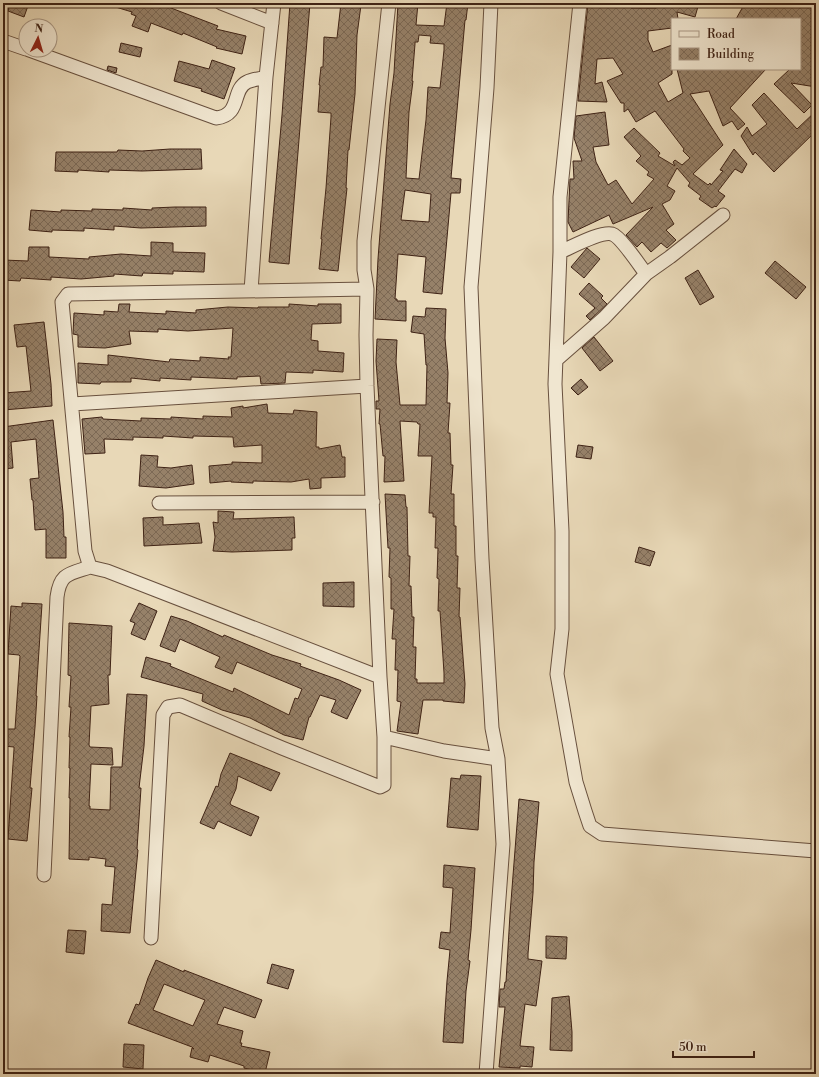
<svg xmlns="http://www.w3.org/2000/svg" width="819" height="1077" font-family="'Libre Bodoni',serif">
  <style>
    .building { fill: url(#building-cross-hatch); stroke: #3e2215; fill-rule: evenodd }
    .lines { fill: none; stroke-linecap: round; stroke-linejoin: round }
    .minor-casing { stroke: #68503e; stroke-width: 15 }
    .minor { stroke: #f0e6d0; stroke-width: 13 }
  </style>
  <defs>
    <pattern id="building-cross-hatch" width="8" height="8" patternUnits="userSpaceOnUse"><rect width="8" height="8" fill="#968169"/><path d="M0 0l8 8M0 8l8-8" fill="none" stroke="#7c6955"/></pattern>
  </defs>
  <rect width="100%" height="100%" fill="#e8d8b7"/>
  <filter id="stains"><feTurbulence type="fractalNoise" baseFrequency=".005" numOctaves="4"/><feColorMatrix values="0 0 0 0 .2 0 0 0 0 .09 0 0 0 0 .02 0 0 0 .5 -.17"/></filter>
  <radialGradient id="worn" r=".72"><stop offset=".6" stop-color="#630" stop-opacity="0"/><stop offset="1" stop-color="#630" stop-opacity=".3"/></radialGradient>
  <path class="building" d="M10,3h19l-5,14 -16,-6z
    M110,3h48l60,23 -2,3 30,7 -4,18 -26,-6 1,-1 -34,-14 -1,2 -31,-12 -3,9 -16,-6 4,-10 -5,-2 1,-2 -23,-7z
    M290,3h20l-21,261 -20,-2 13,-147z
    M341,3l20,2 -4,30 -2,59 -6,56h-1l-2,38h1l-9,83 -19,-2 3,-30h-1l5,-51 5,-71v-4l-13,-1 2,-27h-1l2,-18h2l1,-30 13,1z
    M398,3h20l-2,22 28,1 3,-23h21l-2,17h-1l-14,158 10,1 -1,14h-9l-9,101 -19,-2 3,-35 -28,-3 -3,45h2v2h9v20l-31,-2 3,-60 12,-155 4,-31zM419,35l12,1 -1,7 14,1v6l-4,38 -12,-1 -2,33 -7,59 -13,-1 3,-66 4,-31h-1l3,-37v-2h3zM405,190l26,4 -2,28 -28,-2z
    M588,3h42l1,5h25v-2h-3l1,-3h45l-4,14 -18,-5 1,7h-6v9l-24,3v9l5,12 19,-7v29l-14,9 10,19 15,-9 -6,-24h89l-36,39 15,16 -7,6 -6,-9 -9,5 -14,-35 -19,3 33,51 -30,29 15,11 2,-2 1,2 12,-14 -3,-1 14,-21 13,15 -5,9 -7,-4 -17,22 7,5 -9,11 -1,-1 -3,2 -13,-9 2,-3 -13,-10 2,-3 -13,-15 -10,18 8,5 -5,9 -8,4 12,20 -8,6 10,10 -9,8 -6,-5 -10,9 -9,-10 -5,5 -11,-12 27,-28 -40,17 -4,-9 -36,17 -5,-10 2,-43h4l-1,-18h9l-8,-23 2,-22 29,-4 4,33 -16,2 3,15 12,23 8,-5 16,24 22,-25 -7,-4 2,-3 -13,-11 5,-5 -17,-19 10,-9 26,25 -2,3 17,10 -2,-4 2,-2 7,5 8,-7 -7,-7 1,-2 -29,-38 -19,11 -8,-13 -4,3v-9h-3l-14,-22 16,-7 -10,-16 -16,1 -2,25 7,-2 5,20 -29,-1z
    M745,3h66l5,5v79l-25,-4 21,22 -8,8 -30,-29 16,-15h10v-50h-64z
    M121,43l21,5 -2,9 -21,-5z
    M212,60l23,8 -11,31 -23,-8 1,-2 -28,-8 5,-20 30,8z
    M108,66l9,2 -1,5 -9,-3z
    M764,93l33,36 19,-18v20l-42,41 -19,-20 -2,3 -12,-19 6,-9 5,9 15,-12 -15,-19z
    M170,149h31l1,20 -60,2 -33,-1v2l-31,-2v2l-23,-1 1,-19h61l1,-2 24,1z
    M175,207h31v19l-65,2 -27,-2v4l-30,-2v3l-32,-1v2l-23,-2 2,-20 30,2v-2l31,1v-2l31,1v-2l29,2v-2z
    M151,242l22,1v9l32,1 -1,19 -31,-1v3l-30,-1 -1,3 -28,-2v2l-33,3 -30,-2v3l-30,-2 -1,3 -17,-1v-20l25,1 1,-14h20v10l40,2v-2l32,-3 30,2z
    M587,248l13,11 -16,19 -13,-11z
    M775,261l31,26 -10,12 -31,-26z
    M698,270l16,27 -14,8 -15,-27z
    M589,283l14,13 -2,2 6,6 -17,16 -4,-4 9,-8 -16,-14z
    M119,304h11l-1,8 37,2v-3l30,2v-3l32,-3 30,1v-1h31v-3l29,2v-2h23v19l-29,1 -1,16 7,1v10l26,2 -1,19 -30,-2v3l-27,-1 -1,11 -24,1 -1,-8 -23,1v2l-46,-2v3l-31,-2v3l-29,-3v4h-30l-1,2 -22,-1v-20l30,2v-10l61,7 1,-3 30,2v-4l29,2 -1,-2h3l2,-29 -45,3 -30,-2v3l-29,-1 2,13 -26,4 -27,-1v-12l-5,-1 1,-21 30,2v-4l14,1z
    M426,308l20,1 -1,29 3,35 -1,30h3l-2,30h2l1,32h2l-2,29h3v32h2v30h2l-1,32h3l-1,29h1l5,67 -1,19 -21,-2v-1h-20l-5,34 -21,-3 4,-29 -4,-1 1,-31h-3l1,-31h-4l2,-30h-3v-31l-2,-1 1,-29h-2l-3,-54 20,1 1,12h1l1,49h2l-1,30h2l1,31h2l-1,30h3l-1,32h2v4h27v-10l-4,-62h-2l1,-32 -2,-1 1,-30h-3l1,-31h-3v-4h-4l3,-57h-14l2,-32h-2l-1,-2 -17,-1 4,60 -20,1 1,-26h-2l-3,-32h-1l1,-15h-4v-8h3l-3,-40 1,-22 20,1 -1,22 4,43h26l1,-40h-1l-2,-31 -13,-2 2,-16 12,1z
    M44,322l7,62 1,22 -49,4v-17l28,-2 -5,-45 -9,1 -3,-22z
    M594,337l19,24 -13,10 -18,-23z
    M581,379l7,8 -10,8 -7,-7z
    M267,404l1,9 25,1 1,-4 23,2 -1,35h3v2l21,-4 2,12h3v20l-24,1v10l-11,1 -1,-10 -18,3 -38,-1v2l-22,-1v-1l-21,2 -1,-17 23,-2v-2l30,1v-18l-28,2 -1,-10 -40,-1v2l-30,-2v2l-30,-1v3l-29,-1 1,14 -20,1 -3,-35 20,-2 1,2 38,2v-3l30,1v-2l32,2v-3l29,1 -1,-9 12,-2v2z
    M53,420l10,92 1,25h2v21h-20v-29l-11,1 -2,-30h-1l-2,-21 9,-1 -3,-39 -25,3 2,26 -10,1v-42z
    M578,445l15,2 -2,12 -15,-2z
    M141,455l17,1 -1,11 14,1 21,-3 2,19 -28,4 -27,-2z
    M218,511l16,1 -1,7 61,-2 1,21h-3v12l-60,2 -19,-1 2,-14 -2,-15 5,1z
    M163,517v8l36,-2 3,20 -58,3 -1,-28z
    M639,547l16,5 -5,14 -15,-4z
    M354,582v25l-31,-1v-23z
    M22,603l20,1 -6,92h1l-2,31 -5,61h2l-5,53 -19,-2 6,-90v-2l-11,-1 2,-17h10l5,-73 -1,-1 -11,-1 3,-48 11,1z
    M139,603l18,8 -12,29 -14,-6 4,-11 -5,-2z
    M171,616l16,5 36,16 1,-2 48,20 29,9 -1,2 39,14 22,10 -14,29 -16,-7 5,-12 -16,-5 -10,22h-1l-6,23 -19,-5 -34,-17 -28,-8 -20,-9 1,-7 -62,-17 5,-20 25,7 -1,2 63,26 1,-4 55,27 6,-17 3,1 4,-10 -65,-27 -5,12 -17,-7 5,-10 -40,-18 -5,13 -15,-6z
    M69,623l43,3 -2,49h-2l1,29 -18,2 -2,39 1,2 22,1 1,17 -22,-1 -2,42h1v3l20,1 1,-43h11l5,-73 20,1 -3,51 -5,42h2l-4,61 1,1 -8,83 -29,-2 1,-27 10,1 3,-38 -10,-1 1,-7 -17,-2v3l-20,-1 1,-61h-1l1,-30h-1l1,-31h-1l2,-30h-2l2,-31 -3,-1z
    M230,753l50,20 -9,18 -33,-15 -2,13 -6,14 1,2 28,12 -8,19 -33,-15 -4,8 -14,-6 16,-37 2,1 3,-13z
    M461,775l20,1 -3,54 -31,-3 4,-49 9,1z
    M519,799l20,3 -5,60 -1,31 -5,61v5l14,2 -6,45 -11,-2 -5,42 14,1 -2,20 -12,-1v2l-21,-1 6,-60h-6l1,-18h4l1,-7h1l4,-68z
    M444,865l31,3 -4,62 -3,30 2,1 -4,30 -3,52 -20,-1 4,-61 3,-31 -11,-2 2,-16 9,1 3,-45 -10,-1z
    M68,930l18,1 -2,23 -18,-2z
    M546,936l21,1 -1,22 -20,-1z
    M156,960l28,12v-2l78,30 -7,18 -31,-11 -7,17 26,7 -3,12h2l-1,3 29,6 -5,21 -21,-5v-2l-34,-11 -2,7 -18,-5 2,-9 2,1 -2,-2 -64,-24 8,-19 3,1 9,-27zM164,984l41,16 -12,26 -40,-16z
    M272,964l22,6 -6,19 -21,-6z
    M569,996l3,36v19l-22,-1 2,-52z
    M124,1044l20,1 -1,24 -20,-2z"/>
  <g class="lines">
    <g class="minor-casing">
      <path id="minor" d="M221,3l51,20
        M389,3l-25,238v29l3,19 -1,46 1,51 13,291 4,60 60,14 54,8
        M580,3l-20,194v55l-5,132 7,147v98l-5,45 19,108 9,29 5,15 12,8 214,17
        M3,41l23,8
        M29,50l187,68c26,-3 15,-28 31,-36 6,-3 13,-3 19,-5
        M560,252c12,-5 41,-21 52,-18 9,3 28,32 34,40
        M367,289l-299,5 -6,8 23,249 5,16 17,4 273,106
        M251,291l15,-214 8,-74
        M556,360l48,-42 42,-44 24,-17 53,-42
        M72,404l295,-18
        M159,503l214,-1
        M44,875l13,-278c3,-24 12,-23 33,-30
        M151,938l12,-223 5,-8 12,-2 102,43 98,39 4,-2v-48
        M486,1074l17,-230 -5,-85 -6,-31 -10,-169 -11,-272 16,-199 4,-85"/>
    </g>
    <use href="#minor" class="minor"/>
  </g>
  <rect width="819" height="1077" fill="none" stroke="#e8d8b7" stroke-width="16"/>
  <rect x="4" y="4" width="811" height="1069" fill="none" stroke="#3e2215" stroke-width="2"/>
  <rect x="8" y="8" width="803" height="1061" fill="none" stroke="#3e2215"/>
  <rect x="671" y="18" width="130" height="52" fill="#f0e6d0" stroke="#a99885"/>
  <rect x="679" y="31" width="20" height="6" fill="#f0e6d0" stroke="#a99885"/>
  <text x="707" y="38" font-size="12" fill="#3e2215">Road</text>
  <rect x="679" y="48" width="20" height="12" fill="url(#building-cross-hatch)" stroke="#a99885"/>
  <text x="707" y="58" font-size="12" fill="#3e2215">Building</text>
  <g transform="translate(38 38) rotate(5)"><circle r="19" fill="#f0e6d0" stroke="#a99885"/>
  <path d="M0-3L7 15L0 10L-7 15Z" fill="#8f2418"/>
  <text y="-6" font-size="11" font-weight="bold" text-anchor="middle" fill="#3e2215">N</text>
  </g>
  <path d="M673 1051v6h81v-6" fill="none" stroke="#3e2215" stroke-width="2"/>
  <text x="679" y="1051" font-size="12" fill="#3e2215" stroke="#f0e6d0" stroke-width="3" paint-order="stroke">50 m</text>
  <rect width="100%" height="100%" filter="url(#stains)"/>
  <rect width="100%" height="100%" fill="url(#worn)"/>
</svg>
